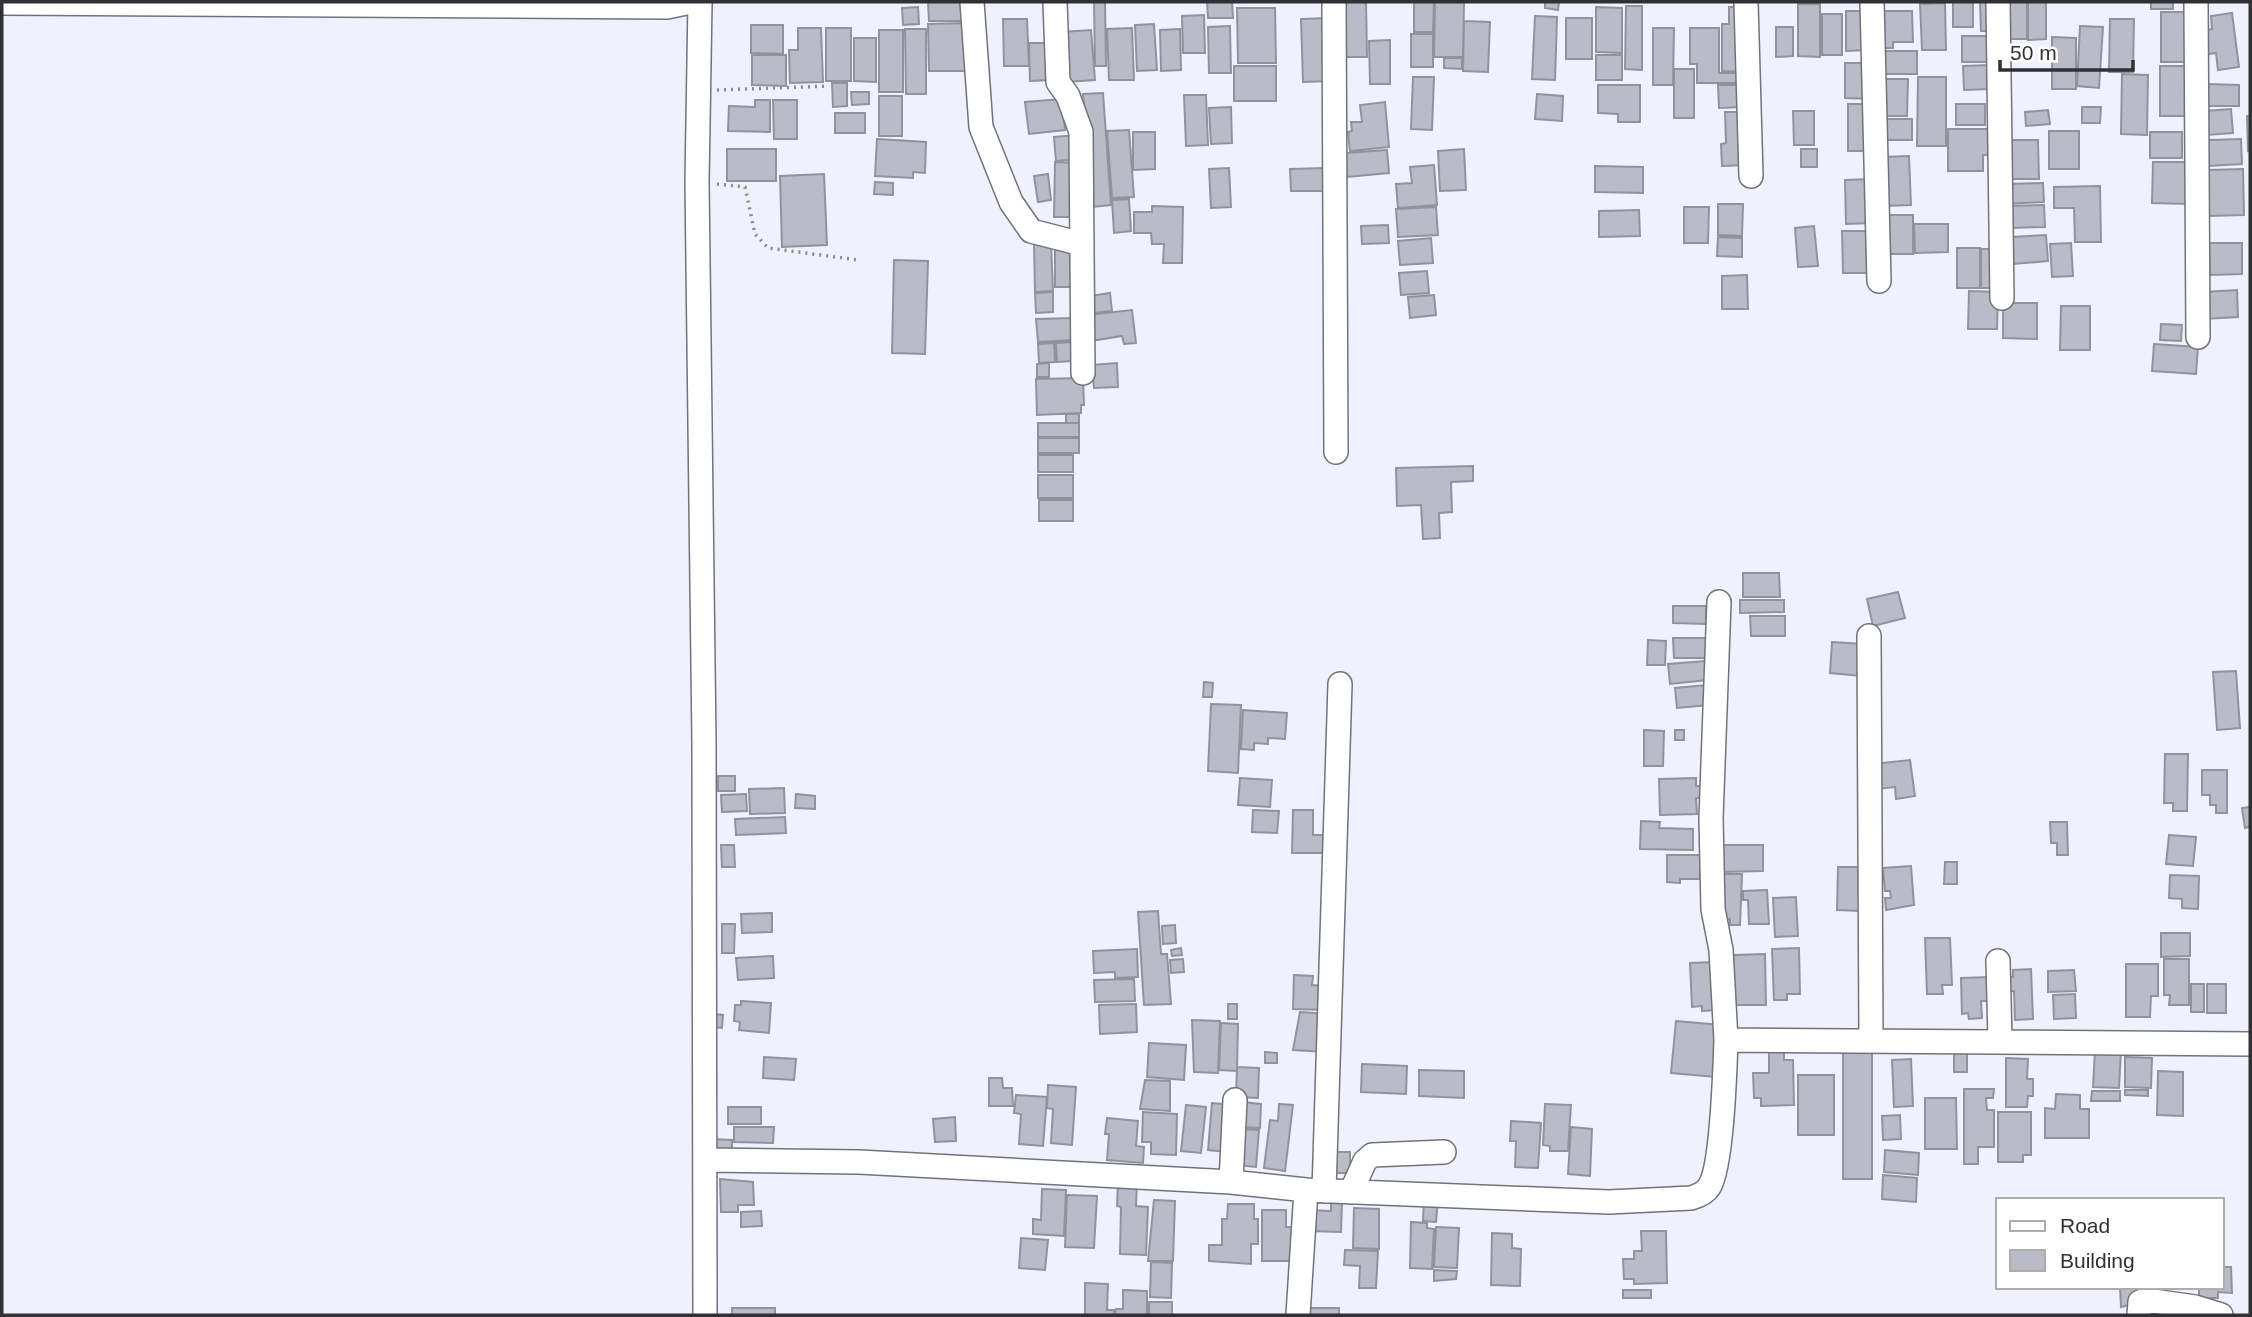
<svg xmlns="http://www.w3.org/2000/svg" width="2252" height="1317" font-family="Arial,sans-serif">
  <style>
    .building { fill: #babbc6; stroke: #92929d; stroke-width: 2 }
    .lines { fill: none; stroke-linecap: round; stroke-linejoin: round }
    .minor-casing { stroke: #71727c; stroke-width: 26 }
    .path { stroke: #8a8a91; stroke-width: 3.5; stroke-dasharray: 2 5; stroke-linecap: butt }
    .minor { stroke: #fff; stroke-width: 23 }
  </style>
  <rect width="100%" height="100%" fill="#f1f1fd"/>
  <path class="building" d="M928,2h39v19h-38z
    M1094,2h11l1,64h-11z
    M1207,2h25l1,16h-25z
    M1340,2h26l1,55h-26z
    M1414,2h20l-1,30h-19z
    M1435,2h29l-1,55h-29z
    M1545,2h14l-1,8 -13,-2z
    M1953,2h20v25h-20z
    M1980,2h16v29h-15z
    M2005,2h22v37h-22z
    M2028,2h18v37l-18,1z
    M2151,2h22v7h-22z
    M1945,3l1,47h-24l-2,-46z
    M1798,4h22v53l-22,-1z
    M1626,6h16v64l-17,-1z
    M918,7l1,17 -16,1 -1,-17z
    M1596,7l26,1v45l-26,-1z
    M1729,7h13v65l-20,-1v-47h7z
    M1237,8h38l1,55h-38z
    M1846,11h22v39l-22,1z
    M1877,11h35l1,31h-20v6h-16z
    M2161,12h32l-1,50h-31z
    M2232,13l7,54 -21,3 -2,-17 -14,2 -3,-24 13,-2 -1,-13z
    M1822,14h20v41h-20z
    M1204,15l1,38h-22l-1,-37z
    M1535,16l22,1 -2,63 -23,-1z
    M1329,18l2,63 -28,1 -2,-63z
    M1566,18h26v41h-26z
    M1003,19h24l2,47h-25z
    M2110,19h24l-1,53h-24z
    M1464,21l26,1 -2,50 -25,-1z
    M966,23l1,48h-38l-1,-47z
    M1154,24l3,46 -20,1 -2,-46z
    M751,25h32v29l-32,-1z
    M1230,26l1,47h-22l-1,-46z
    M2080,26l23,1 -4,61 -22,-2z
    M1776,27h17v29l-17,1z
    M798,28h23l2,54 -33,1 -1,-33h9z
    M826,28h25v53h-25z
    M1132,28l2,52h-25l-2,-51z
    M1653,28h21l-1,57h-20z
    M1690,28h29v45h18v10h-40v-19h-7z
    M905,29h21v65h-20z
    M1180,29l1,41 -20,1 -1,-41z
    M879,30h24v62h-24z
    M1091,30l4,50 -29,2 -4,-50z
    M1411,34h22v33h-22z
    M1962,36h28v26h-28z
    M2052,37l24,1v51h-24z
    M854,38h22v44l-22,-1z
    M1390,40v44h-20l-1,-43z
    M1029,43h22l1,37 -22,1z
    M1878,51h39v23h-39z
    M752,55h34v31l-34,-1z
    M1596,55h26v25h-26z
    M1444,58h18v11l-18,-1z
    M1845,63h25v36l-25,-1z
    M1990,65l1,24 -27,1 -1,-24z
    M1234,66h42v35h-42z
    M2160,66h28v50h-28z
    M1674,69h20v49h-20z
    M2122,74l26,1 -1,60 -26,-1z
    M1413,77h21l-2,53 -21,-1z
    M1918,77h28v69h-29z
    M1879,79h29l-1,37h-28z
    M832,83h15v23l-14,1z
    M2207,84l32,1v21h-32z
    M1598,85h42v37h-22v-8l-20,-1z
    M1718,85h24l1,22 -24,1z
    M851,92h18v12l-17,1z
    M1103,93l8,112 -19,2 -9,-113z
    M1537,94l26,2 -1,25 -27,-2z
    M1184,95h22l2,50 -22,1z
    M879,96h23v40h-23z
    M1062,99l3,31 -36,4 -4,-32z
    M755,100h15v32l-42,-1 1,-25 26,1z
    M773,100h24v39h-23z
    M1385,102l4,45 -39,4 -2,-19 4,-1 -1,-9h11l-2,-17z
    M1848,104h24v47h-24z
    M1956,104h29v21h-29z
    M1231,107l1,36 -21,1 -2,-36z
    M2082,107h19l-1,16h-18z
    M2231,109l2,24 -27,2 -2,-24z
    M2048,110l2,14 -24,2 -1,-14z
    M1793,111h21v34h-20z
    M1725,112h20l2,53 -25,1 -1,-22 5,-1z
    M835,113h30v20h-30z
    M2247,116h3v34l-2,1z
    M1880,119h32v21h-32z
    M1948,129h41l4,26h-10v16h-35z
    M1129,130l5,67 -22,1 -5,-67z
    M2049,131h30v38h-30z
    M1133,132h22v37l-22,1z
    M2150,132h32v26h-32z
    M1077,135l2,24 -23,2 -2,-24z
    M877,139l49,3 -1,31 -12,-1v6l-38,-2z
    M2241,139l1,25 -33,2 -1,-26z
    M2010,140h28l1,39h-28z
    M727,149h49v32h-49z
    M1464,149l2,41 -26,1 -2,-40z
    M1801,149h16v18h-16z
    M1387,150l2,23 -42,4 -2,-24z
    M1909,156l2,49 -28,1 -1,-49z
    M1055,162l23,1 -1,54h-23z
    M2153,162h35v42l-36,-1z
    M1434,165l3,40 -39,3 -2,-24 16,-1 -2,-16z
    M1595,166l48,1v26l-48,-1z
    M1229,168l2,39 -20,1 -2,-39z
    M1326,168v23h-35l-1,-22z
    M2243,169l1,46 -36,1 -1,-46z
    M824,174l3,71 -45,2 -2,-71z
    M1048,174l3,26 -13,2 -4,-26z
    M1872,179l1,44 -27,1 -1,-44z
    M875,182l18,1v12l-19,-1z
    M2043,183l1,19 -41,2v-20z
    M2100,186l1,56h-26l-1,-34h-20v-21z
    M1129,199l2,32 -17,2 -2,-33z
    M1718,204h25l-1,32 -24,-1z
    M2044,205l1,22 -36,1 -1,-22z
    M1152,206l31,1 -1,56h-19l1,-19h-12l-1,-11h-17v-21h18z
    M1436,207l2,28 -40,2 -2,-28z
    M1684,207h25l-1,36h-24z
    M1639,210l1,26 -41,1v-26z
    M1881,215h32v39h-32z
    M1914,224h34v28l-33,1z
    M1388,225l1,18 -27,1 -1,-18z
    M1814,226l4,40 -20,1 -3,-39z
    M1842,231h26l1,42h-26z
    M2046,235l2,26 -35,3 -2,-27z
    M1718,237l24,1v19l-25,-1z
    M1431,238l2,25 -33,2 -2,-24z
    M1051,243l2,48 -18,1 -1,-48z
    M2071,243l2,33 -21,1 -2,-33z
    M2209,243h33v31l-32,1z
    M1055,247h22l1,40h-23z
    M1957,248h23v40h-23z
    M1981,249h17l1,39h-18z
    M894,260l34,1 -3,93 -33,-1z
    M1427,271l2,22 -28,2 -2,-22z
    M1747,275l1,34h-26v-33z
    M2237,290l1,27 -34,2 -1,-27z
    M1969,291l29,1 -1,37h-29z
    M1053,292v20l-17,1 -1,-20z
    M1110,293l2,18 -20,2 -2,-17z
    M1434,295l2,20 -26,3 -2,-21z
    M2003,303h34v36l-34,-1z
    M2061,306h29v44h-30z
    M1132,310l4,33 -12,1 -2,-8 -31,5 -3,-26z
    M1073,318l1,22 -36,2 -2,-23z
    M2161,324l21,1 -1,16 -21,-1z
    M1072,342l1,19 -16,1 -1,-19z
    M1054,343l1,19 -16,1 -1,-19z
    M2154,344l44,3 -2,27 -44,-3z
    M1049,363v14h-12v-13z
    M1117,363l1,24 -24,1 -2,-23z
    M1083,378l1,27h-3v8l-44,2 -1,-36z
    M1066,414h13v9h-13z
    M1038,423h41v14h-41z
    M1038,438h41v15h-41z
    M1038,455h35v17h-35z
    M1473,466v15l-22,1 1,30 -13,1 1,25 -17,1 -2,-34 -24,1 -1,-38z
    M1038,475h35v23h-35z
    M1039,500h34v21h-34z
    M1743,573h36l1,24h-37z
    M1898,592l7,26 -32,8 -6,-27z
    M1740,600h44v12l-44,1z
    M1673,606h33v18l-33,-1z
    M1750,616h35v20h-34z
    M1673,638h33v20h-32z
    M1648,640l18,1 -1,24h-18z
    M1832,642l32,2 -3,32 -31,-3z
    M1705,661l2,19 -37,4 -2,-20z
    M2236,671l4,57 -23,2 -4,-58z
    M1204,682l9,1 -1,14h-9z
    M1707,685l2,20 -32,3 -2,-20z
    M1211,704l30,1 -3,68 -30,-2z
    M1243,710l44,3 -2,26 -17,-1v6l-14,-1v7l-13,-1z
    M1644,730l20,1 -1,35h-19z
    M1675,730h9v10h-9z
    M2165,754h23l-1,57h-14v-8h-9z
    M1910,760l5,36 -19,3 -1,-12 -17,2 -4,-25z
    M2202,770h25v43h-11v-8h-6v-10h-8z
    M718,776h17v15h-17z
    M1240,778l32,2 -2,27 -32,-2z
    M1696,778v8h8l1,12h-9l1,16 -37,1 -1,-36z
    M784,788l1,25 -35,1 -1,-25z
    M746,794l1,17 -25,1 -1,-17z
    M796,794l19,2v13l-20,-1z
    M2250,807v20l-5,1 -3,-20z
    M1253,810l26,1 -2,22 -25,-1z
    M1293,810h20v25h18l-1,18h-38z
    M785,817l1,16 -50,2 -1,-16z
    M1641,821l19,1 -1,6 34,1v21l-53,-1z
    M2050,822h17l1,33h-11v-12h-6z
    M2169,835l27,2 -3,29 -27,-2z
    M721,845h13l1,22h-13z
    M1722,845h41v26l-40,1z
    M1667,855h34l-1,24h-20v4l-13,-1z
    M1945,862h12v22h-13z
    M1911,866l3,39 -28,5 -1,-12h6l-1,-7h-5l-2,-23z
    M1838,867h22v44l-23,-1z
    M1722,874h20l-2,51h-10v-6l-8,1z
    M2170,875l29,1 -1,33 -16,-1v-9l-13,-1z
    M1767,890l2,34h-20l-1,-24h-5v-9z
    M1796,897l2,39 -23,1 -2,-39z
    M1158,911l3,43h6l4,50 -27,1 -6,-93z
    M772,913v19l-30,1 -1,-19z
    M722,924h13l-1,29h-12z
    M1175,925l1,18 -13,1 -1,-18z
    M2161,933h29v23l-29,1z
    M1925,938h25l2,47h-10l1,9h-16z
    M1181,948l1,7 -10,1 -1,-6z
    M1799,948l1,46h-13v6h-13l-2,-51z
    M1137,949l1,28 -23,1v-6l-21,1 -1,-22z
    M1765,954l1,51h-32l-1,-50z
    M773,956l1,22 -36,2 -2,-22z
    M1183,959l1,13 -13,1 -1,-13z
    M2164,959h25v46h-20l1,-10h-6z
    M1715,962l3,48 -16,1v-5l-10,1 -2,-44z
    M2126,964h32v32h-7l-1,21h-24z
    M2031,969l2,50 -18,1 -1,-29 -9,1 -1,-15h9v-7z
    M2074,970l2,21 -28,1v-21z
    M1294,975l19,1 -1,9 14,1 -1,24 -32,-1z
    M1990,977v24h-9l1,17 -13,1 -1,-6 -6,1 -1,-36z
    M1134,979l1,22 -40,1 -1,-22z
    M2191,984h13v28h-13z
    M2207,984h19v29h-19z
    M2075,994l1,24 -22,1 -1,-24z
    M741,1001l30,2 -2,30 -30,-3 1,-8 -6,-1 1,-16h6z
    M1136,1004l1,28 -37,2 -1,-29z
    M1228,1004h9v15h-9z
    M1300,1012l29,2 -3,38 -33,-2z
    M714,1014l9,1 -1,13 -8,-1z
    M1192,1020l28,1 -2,52 -24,-1z
    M1676,1021l45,4 -5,52 -45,-4z
    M1221,1023l17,1 -1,47 -18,-1z
    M1149,1043l37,2 -2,35 -37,-3z
    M1843,1049h29v130h-29z
    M1954,1050h13v22h-13z
    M2095,1050l26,1 -2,37 -26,-1z
    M1265,1052l12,1v10h-12z
    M1769,1052h15v8h9l1,45 -33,1v-8h-7l-1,-25h16z
    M764,1057l32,2 -2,21 -31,-2z
    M2125,1057l27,1 -1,30 -26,-1z
    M2006,1058l22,1 -1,20h6v17h-5l-1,11h-21z
    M1911,1059l2,47 -19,1 -2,-47z
    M1362,1064l45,2 -1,28 -45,-2z
    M1237,1067l22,1 -1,30 -22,-1z
    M1419,1070l45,1v27l-45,-2z
    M2158,1071l25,1v44l-26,-1z
    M1798,1075h36v60h-36z
    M989,1078h13l1,10h9l1,18h-24z
    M1145,1080l25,1v30l-30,-2z
    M1048,1085l28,2 -4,58 -21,-2 2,-34 -6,-1z
    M1964,1089h30l-1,9h-7l1,12h7v37h-16v17h-14z
    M2125,1090h23v6l-23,-1z
    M2092,1091h28v10h-29z
    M2056,1094l24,1v14h9v29h-44v-30l10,1z
    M1016,1095l31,2 -4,49 -24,-2 2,-30 -7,-1z
    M1925,1098h31l1,51h-32z
    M1242,1102l19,2 -1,24 -20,-1z
    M1212,1103l20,2 -5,47 -19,-2z
    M1279,1104l14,1 -8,66 -21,-3 6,-48 8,1z
    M1545,1104l26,1 -3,46h-18v-5l-7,-1z
    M1186,1105l20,2 -5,46 -20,-2z
    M728,1107h33v17h-33z
    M1143,1112l34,2 -1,41 -25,-1v-12h-9z
    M1998,1112h33v43h-8v7h-25z
    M1900,1115l1,24 -18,1 -1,-24z
    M955,1117l1,24 -21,1 -2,-23z
    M1107,1118l31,3 -2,25 8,1 -1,16 -36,-3 2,-26h-4z
    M1511,1121l30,2 -3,45 -23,-1 1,-26h-6z
    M734,1127h40l-1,16 -39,-1z
    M1571,1127l21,2 -2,47 -22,-2z
    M1239,1129l20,1 -3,37 -20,-2z
    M710,1139l22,1v13h-22z
    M1885,1150l34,3 -1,22 -34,-3z
    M1335,1152h15v21h-15z
    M1883,1175l34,3 -1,24 -34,-3z
    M720,1179l33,3 1,23h-16v7h-17z
    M1118,1181l19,1 -1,24 12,1 -2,48 -26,-1 1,-47 -4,-1z
    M1042,1189l24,1 -2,46 -31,-2v-15l8,1z
    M1067,1195l30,1 -3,52 -29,-1z
    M1424,1198l14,1 -2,23 -13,-1z
    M1154,1200l21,1 -2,60h-25z
    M1331,1201l11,1 -1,30 -32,-1 1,-21 21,1z
    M1228,1204h26v15h4v25h-7v20l-42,-3v-16h13v-26h5z
    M1354,1208l25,1v40l-26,-1z
    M1262,1210h24v17h7v34h-31z
    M761,1211l1,15 -21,1v-15z
    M1411,1222l16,1v5l7,1 -2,40 -22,-1z
    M1436,1227l23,1 -2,40 -23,-1z
    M1641,1231h25l1,52 -33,1v-5h-10l-1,-20h11v-8h8z
    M1492,1233l20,1v14l9,1 -1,37 -29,-1z
    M1021,1238l27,2 -3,30 -26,-2z
    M1345,1250l33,1 -2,37h-17l1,-22 -16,-1z
    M1151,1262l21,1 -1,35 -21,-1z
    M2222,1267h9l1,26 -14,-1v6h-19v-11h23z
    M1434,1270l23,1 -1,8 -22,2z
    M1085,1283l23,1 -1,26h7v5h-29z
    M2120,1287h44l1,10 -44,10z
    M1123,1290l24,1v24h-32l1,-6h7z
    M1623,1290h28v8h-28z
    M1149,1302h23v13h-23z
    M732,1308h43v7h-43z
    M1310,1308h29v7h-29z"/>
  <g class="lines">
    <g class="minor-casing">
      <path id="minor" d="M700,2l-3,180 7,561 1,572
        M972,2l9,125 30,75 20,29 51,13
        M1055,2l3,80 10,14 13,36 2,241
        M1334,2l2,450
        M1746,2l5,174
        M1872,2l7,279
        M1998,2l4,296
        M2196,2l2,335
        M2,3l665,4 24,-5
        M1719,602l-8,216 2,91 8,41 5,90
        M1869,636l2,404
        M1998,961l2,79
        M706,1160l153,2 372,20 75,8 303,12 82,-4c7,-2 14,-5 18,-11 13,-19 16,-119 17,-147l524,4
        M1231,1182l4,-82
        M1324,1191l16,-507
        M1351,1192l14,-31 7,-6 72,-3
        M1298,1315l8,-125
        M2139,1315l1,-13 6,-2 49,7 26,8"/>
    </g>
    <path class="path" d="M717,90l112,-4
      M717,184l28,3 10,47 13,14 90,12"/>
    <use href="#minor" class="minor"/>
  </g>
  <rect width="2252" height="1317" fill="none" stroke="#313135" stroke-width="7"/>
  <rect x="1996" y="1198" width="228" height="91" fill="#ffffff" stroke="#adadae" stroke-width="2"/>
  <rect x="2010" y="1221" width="35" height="10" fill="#ffffff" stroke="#adadae" stroke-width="2"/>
  <text x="2060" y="1233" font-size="21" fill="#313135">Road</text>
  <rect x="2010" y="1250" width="35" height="21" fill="#babbc6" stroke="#adadae" stroke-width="2"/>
  <text x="2060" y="1268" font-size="21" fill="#313135">Building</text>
  <path d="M2000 60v10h133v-10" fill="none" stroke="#313135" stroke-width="3.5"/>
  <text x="2010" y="60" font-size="21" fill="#313135" stroke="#ffffff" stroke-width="5" paint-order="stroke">50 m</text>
</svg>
